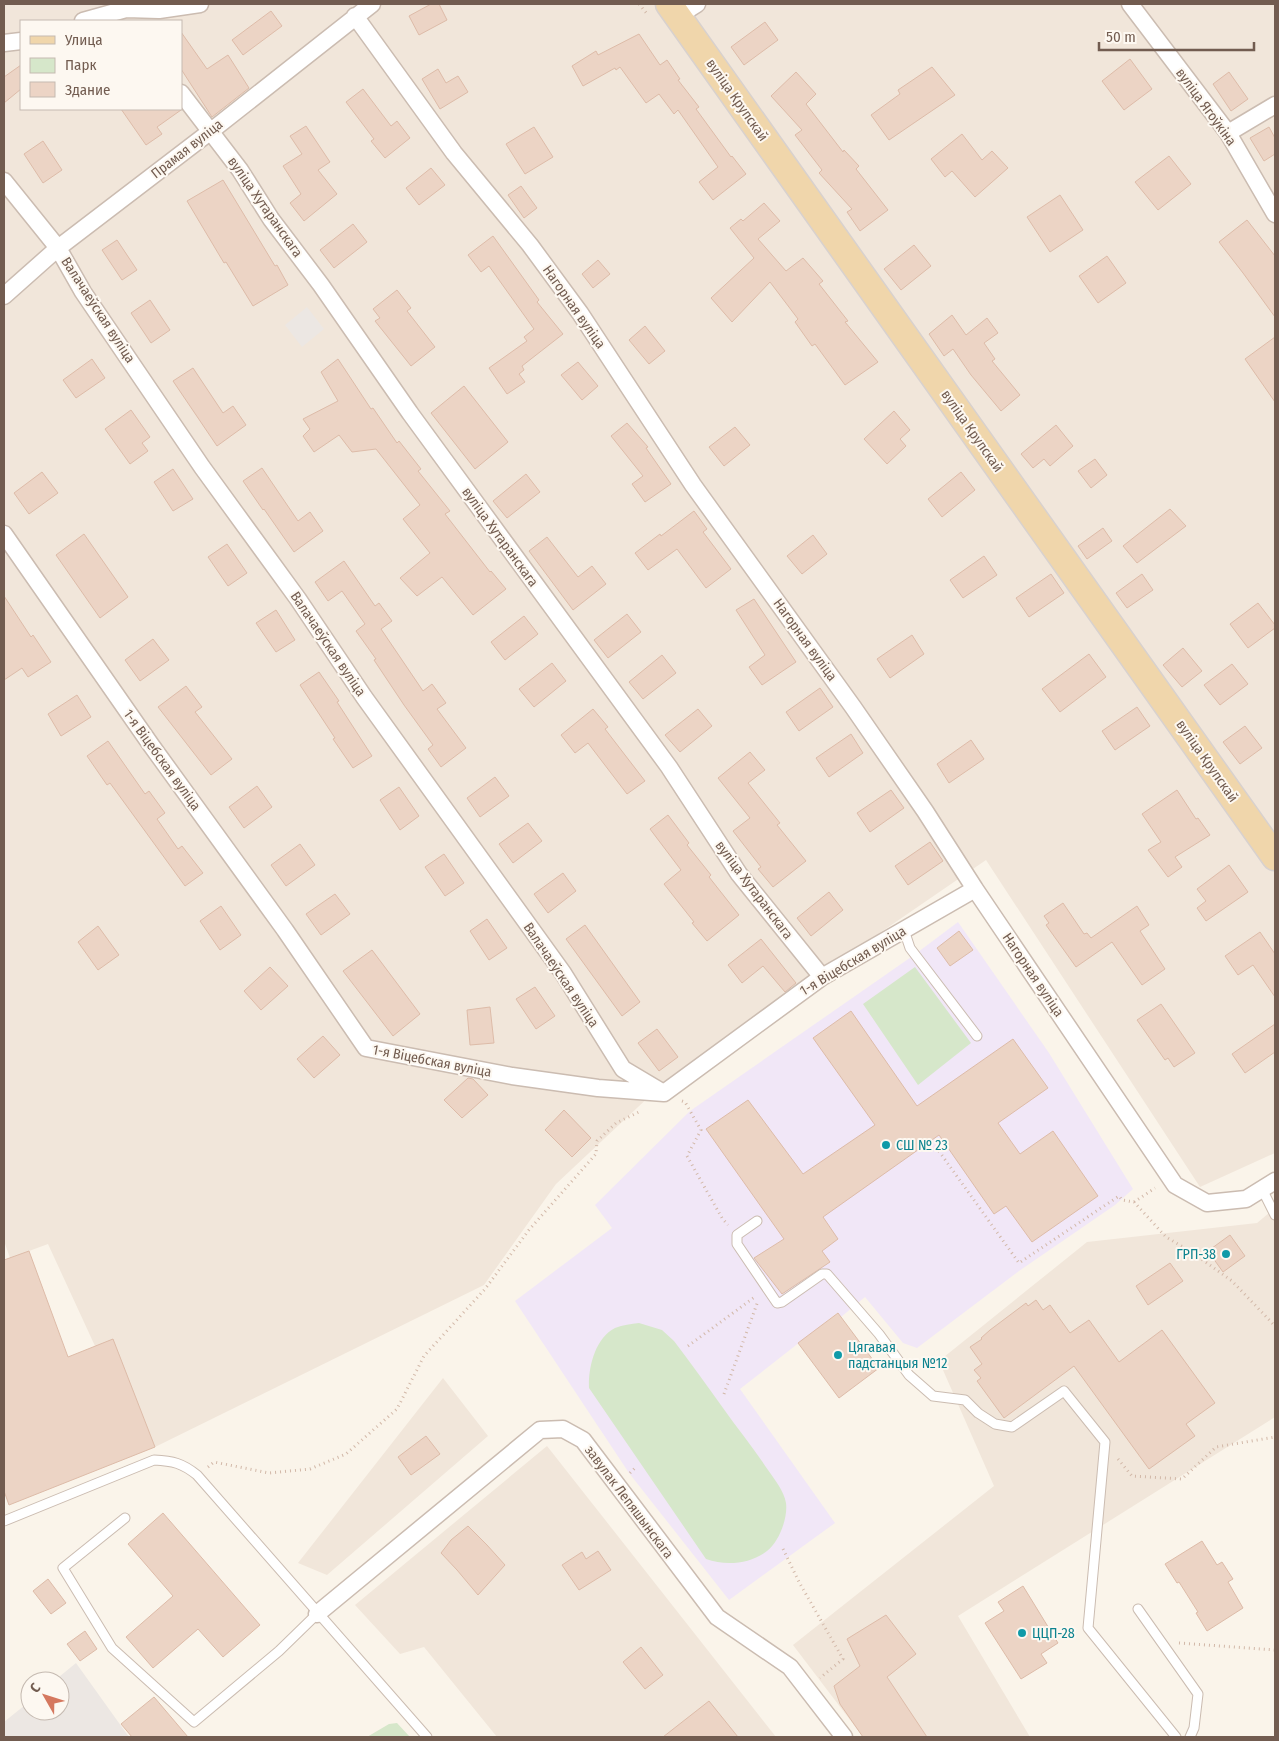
<svg xmlns="http://www.w3.org/2000/svg" width="1279" height="1741" font-family="'Fira Sans Condensed',sans-serif">
  <style>
    .residential { fill: #f1e6da; fill-rule: evenodd }
    .industrial { fill: #ece7e3 }
    .education { fill: #f1e7f7 }
    .green { fill: #d6e7ca }
    .building { fill: #ecd4c5; stroke: #ddbba8 }
    .lines { fill: none; stroke-linecap: round; stroke-linejoin: round }
    .service-casing { stroke: #cbbcb1; stroke-width: 11 }
    .minor-casing { stroke: #cbbcb1; stroke-width: 19 }
    .primary-casing { stroke: #d8d1ce; stroke-width: 29 }
    .path { stroke: #d2b8a8; stroke-width: 3; stroke-dasharray: 1 4; stroke-linecap: butt }
    .service { stroke: #fff; stroke-width: 9 }
    .minor { stroke: #fff; stroke-width: 16 }
    .primary { stroke: #f0d6ab; stroke-width: 26 }
    .culture-dot { fill: #0f9aa8; stroke: #fdf8f1; stroke-width: 2 }
    .labels { text-anchor: middle; dominant-baseline: central; stroke-width: 4; stroke-linejoin: round; paint-order: stroke }
    .street-label { font-size: 14px; fill: #725c50; stroke: #fdf8f1 }
    .culture-label { font-size: 14px; fill: #0d838f; stroke: #fdf8f1; text-anchor: start }
  </style>
  <rect width="100%" height="100%" fill="#faf4ea"/>
  <path class="residential" d="M4,4h1271v1149l-75,34 -214,-327 -316,217 -114,107 -72,101 -329,162 -42,-107 -18,6 -47,-102 -38,14 -6,-17zM21,21h160v88h-160z
    M1275,1208v209l-317,199 72,121h-167l-70,-92 201,-159 -55,-125 148,-119 170,-19z
    M443,1378l45,58 -161,139 -29,-12z
    M547,1446l229,291h-279l-73,-90 -24,7 -45,-49z"/>
  <path class="industrial" d="M307,307l17,22 -22,18 -17,-22z
    M76,1663l53,74h-125v-15l26,-21v10h30v-30h-6z"/>
  <path class="education" d="M958,922l91,131 84,136 -18,16 -96,66 -102,77 -14,-5 -38,-46 -24,20 -4,-4 -97,76 95,134 -106,77 -100,-127 -114,-172 97,-73 -17,-23 95,-94 224,-156z"/>
  <path class="green" d="M915,967l56,76 -53,42 -55,-81z
    M639,1323l23,7 12,11c17,22 33,45 49,67 15,21 31,41 45,62 7,10 16,21 18,33 2,15 -7,39 -19,48 -17,13 -41,15 -61,8l-117,-171c-1,-20 6,-50 26,-60 8,-3 16,-4 24,-5z
    M397,1723l13,14h-43l22,-13z"/>
  <path class="building" d="M431,4h8l8,16 -28,15 -10,-19z
    M271,11l11,15 -39,29 -11,-15z
    M765,22l13,18 -34,25 -13,-18z
    M181,32l26,37 21,-14 21,33 -37,29 -31,-48z
    M639,34l21,31 7,-5 13,19 -2,1 21,27 -3,2 35,48 1,-1 14,18 -33,26 -14,-18 19,-15 -40,-57 -4,4 -15,-20 -13,9 -26,-36 -4,3 -1,-2 -32,18 -11,-20 24,-15 2,4z
    M1130,59l22,30 -28,21 -22,-29z
    M21,65v24l-17,14v-26z
    M932,67l23,28 -66,45 -18,-25 29,-21 -2,-4z
    M438,69l8,14 12,-7 10,16 -28,17 -18,-30z
    M796,72l20,22 -10,10 37,48 1,-2 15,16 -3,3 32,41 -28,21 -13,-19 5,-3 -33,-36 3,-3 -27,-35 7,-5 -31,-34z
    M1229,72l19,27 -17,12 -18,-27z
    M363,89l28,37 6,-5 13,17 -25,20 -14,-17 3,-2 -28,-37z
    M121,109h59l1,1 -24,17 5,7 -16,11z
    M306,126l24,36 -12,8 19,24 -33,27 -14,-18 11,-9 -18,-28 19,-12 -12,-18z
    M534,127l19,30 -28,17 -19,-30z
    M1269,127l6,11v16l-11,7 -14,-23z
    M962,134l20,26 10,-9 16,17 -33,29 -23,-26 -7,6 -14,-18z
    M43,141l19,29 -19,13 -19,-29z
    M1169,156l22,28 -33,26 -23,-28z
    M431,168l14,17 -26,20 -13,-17z
    M223,180l52,86 2,-1 11,20 -35,21 -27,-44 -2,1 -37,-62z
    M521,186l16,22 -13,10 -16,-23z
    M1060,195l23,35 -33,22 -23,-35z
    M764,203l16,18 -22,18 28,32 17,-13 20,23 -4,3 29,37 -3,1 33,40 -33,23 -30,-41 -3,2 -17,-24 3,-3 -28,-37 -38,40 -21,-24 43,-40 -24,-30 11,-9 2,2z
    M1247,220l28,36v61l-32,-44 -24,-31z
    M353,224l14,18 -33,26 -14,-18z
    M493,236l46,64 -2,2 26,32 -41,32 2,4 -5,4 6,8 -18,12 -18,-26 38,-27 -3,-4 10,-8 -45,-63 -8,6 -13,-17z
    M117,240l20,30 -15,10 -20,-30z
    M914,245l17,21 -30,24 -17,-21z
    M1107,256l19,27 -28,20 -19,-27z
    M598,260l12,14 -17,14 -11,-14z
    M397,290l14,18 -4,3 28,36 -24,19 -36,-45 5,-3 -7,-9z
    M150,300l20,30 -19,13 -20,-30z
    M952,315l14,20 21,-17 11,15 -14,10 11,16 -3,2 28,34 -19,16 -30,-36 -18,-26 -9,7 -15,-22z
    M645,326l20,25 -16,13 -20,-24z
    M1275,337v65l-30,-43z
    M92,359l13,19 -29,20 -13,-18z
    M338,359l33,50 2,-1 24,35 2,-2 22,28 -3,2 32,40 -5,3 45,58 1,-1 15,18 -33,26 -31,-38 -25,19 -17,-18 30,-25 -27,-34 17,-14 -44,-56 -24,3 -13,-17 -25,17 -11,-16 7,-7 -7,-10 35,-18 -17,-29z
    M578,362l20,24 -16,14 -21,-25z
    M193,368l30,45 10,-7 13,19 -29,21 -44,-65z
    M464,386l44,56 -33,27 -44,-56z
    M131,410l19,27 -8,6 6,8 -18,13 -25,-35z
    M894,411l16,19 -10,9 6,7 -19,18 -23,-25z
    M627,423l21,24 -2,1 25,36 -26,18 -13,-18 11,-8 -32,-40z
    M1056,425l17,21 -23,20 -6,-7 -11,9 -12,-14z
    M735,427l15,18 -26,21 -15,-19z
    M1095,459l12,16 -16,13 -13,-17z
    M262,468l36,53 12,-9 13,19 -29,21 -30,-43 -1,1 -20,-29z
    M173,469l20,30 -20,12 -19,-29z
    M42,472l16,21 -29,21 -15,-21z
    M961,472l14,18 -33,27 -14,-18z
    M526,474l14,18 -33,26 -14,-17z
    M1170,509l16,17 -49,37 -14,-17z
    M694,511l13,18 -4,3 28,37 -25,19 -29,-39 -29,21 -13,-17 25,-19 1,2z
    M1103,528l9,13 -25,18 -9,-13z
    M84,534l44,63 -28,21 -44,-63z
    M813,535l14,19 -25,20 -15,-18z
    M547,537l31,40 14,-11 14,18 -33,26 -44,-59z
    M227,544l20,29 -19,13 -20,-29z
    M984,556l13,19 -34,23 -13,-18z
    M344,561l31,45 4,-3 13,18 -11,8 42,62 9,-7 14,19 -9,6 29,39 -25,19 -13,-18 5,-4 -29,-40 -30,-45 2,-1 -20,-28 9,-7 -23,-33 -14,10 -13,-19z
    M1051,574l13,19 -35,24 -13,-19z
    M1142,574l11,16 -26,18 -11,-15z
    M4,596l27,41 2,-2 18,27 -23,15 -6,-9 -18,12z
    M754,599l42,63 -34,23 -13,-18 16,-12 -29,-45z
    M1258,603l17,22v3l-27,20 -18,-24z
    M276,610l19,30 -19,12 -20,-29z
    M627,614l14,18 -33,26 -14,-18z
    M524,616l14,18 -33,26 -14,-18z
    M912,635l12,19 -34,24 -13,-19z
    M153,639l16,21 -29,21 -15,-21z
    M1183,648l19,23 -20,16 -19,-22z
    M1089,654l17,23 -46,35 -18,-23z
    M662,655l14,18 -33,26 -14,-17z
    M552,663l14,18 -32,26 -15,-18z
    M1232,664l16,20 -28,21 -16,-20z
    M319,672l20,29 -2,1 35,54 -19,12 -20,-29 2,-1 -35,-53z
    M186,686l16,21 -7,5 37,47 -21,16 -53,-68z
    M820,688l13,19 -34,24 -13,-19z
    M77,695l14,22 -30,19 -13,-22z
    M1137,707l13,19 -35,24 -13,-19z
    M593,709l15,18 -3,2 40,52 -18,13 -39,-51 -13,10 -14,-18z
    M698,709l14,17 -32,26 -15,-17z
    M1245,726l17,22 -22,16 -17,-22z
    M851,734l12,19 -34,24 -13,-19z
    M971,740l13,19 -35,24 -12,-19z
    M108,741l37,53 4,-3 16,22 -8,6 21,30 4,-3 21,27 -18,13 -75,-103 -3,2 -20,-29z
    M750,752l15,18 -17,13 32,40 -3,2 29,36 -33,26 -15,-18 3,-2 -28,-36 17,-13 -32,-40z
    M495,777l14,19 -29,21 -13,-19z
    M257,786l15,21 -28,21 -15,-21z
    M399,787l20,29 -19,14 -20,-30z
    M891,790l13,18 -34,24 -13,-19z
    M1177,790l19,29 2,-1 12,17 -35,22 7,10 -14,10 -20,-27 13,-8 -19,-28z
    M668,815l21,28 -2,2 24,30 -2,2 30,38 -32,26 -15,-18 2,-1 -30,-38 17,-14 -31,-41z
    M528,823l14,18 -29,22 -14,-19z
    M930,842l13,19 -35,24 -13,-19z
    M300,844l15,21 -29,21 -15,-21z
    M444,854l20,29 -19,13 -20,-29z
    M1229,865l19,27 -42,29 -9,-13 9,-7 -9,-12z
    M563,873l13,18 -28,22 -14,-19z
    M829,892l14,18 -32,26 -14,-18z
    M335,894l15,20 -29,21 -15,-21z
    M1063,903l21,31 3,-1 4,5 46,-32 12,19 -9,6 25,38 -23,16 -30,-43 -36,25 -30,-42 3,-2 -5,-7z
    M221,906l20,29 -21,15 -20,-29z
    M487,919l20,29 -18,12 -19,-29z
    M585,925l55,77 -18,14 -56,-77z
    M98,926l21,29 -21,15 -20,-28z
    M959,931l14,19 -23,16 -13,-18z
    M1260,932l15,22v43l-22,-32 -15,10 -13,-19z
    M761,939l35,44 -11,9 -22,-26 -21,17 -14,-18z
    M372,950l48,64 -27,22 -50,-65z
    M270,967l18,19 -27,24 -17,-19z
    M535,987l20,29 -19,13 -20,-30z
    M1161,1004l34,49 -21,14 -6,-9 -3,2 -28,-40z
    M490,1007l4,36 -24,2 -3,-35z
    M851,1011l66,95 96,-67 35,49 -50,35 22,31 33,-23 45,65 -66,46 -26,-36 -12,8 -55,-79 -116,82 15,22 -16,12 8,11 -48,32 -28,-36 30,-19 -78,-110 42,-29 55,74 72,-49 -62,-87z
    M1275,1024v28l-30,21 -13,-19z
    M657,1029l21,28 -19,14 -21,-28z
    M323,1036l17,19 -26,23 -17,-19z
    M468,1078l5,1 15,16 -26,23 -18,-18z
    M564,1110l27,28 -19,19 -27,-27z
    M1230,1235l15,21 -22,16 -15,-21z
    M29,1251l39,106 45,-18 42,108 -146,58 -5,-14v-231z
    M1170,1263l13,18 -35,24 -12,-19z
    M1036,1300l7,10 7,-5 20,28 19,-13 30,42 43,-32 53,73 -29,21 9,12 -46,33 -75,-103 -70,52 -27,-37 4,-3 -7,-8 8,-6 -12,-17 12,-8 -1,-1 9,-8 36,-27 2,3z
    M838,1313l41,55 -40,30 -41,-55z
    M426,1436l14,18 -29,21 -13,-18z
    M163,1513l97,112 -37,32 -25,-28 -45,39 -27,-31 47,-41 -45,-52z
    M468,1526l19,19 18,20 -27,30 -21,-25 -16,-17 10,-13z
    M1202,1541l15,24 5,-3 11,17 -5,3 15,26 -36,23 -11,-18 2,-1 -19,-30 -2,1 -12,-19z
    M598,1551l13,19 -32,20 -17,-25 20,-13 4,7z
    M48,1579l18,24 -15,11 -18,-23z
    M1023,1586l35,57 -17,11 6,9 -26,16 -36,-56 19,-12 -6,-9z
    M886,1615l30,39 -29,23 40,60h-64l-23,-33 -6,-18 26,-20 -13,-27z
    M85,1631l12,18 -17,12 -13,-17z
    M641,1647l22,28 -18,14 -22,-27z
    M154,1697l34,40h-56l-11,-13z
    M709,1701l29,36h-75z"/>
  <g class="lines">
    <g class="service-casing">
      <path id="service" d="M904,930l6,18 67,88
        M1262,1189l13,26
        M757,1221l-20,14v9l40,59 5,-1 40,-28h5l52,60 30,41 24,21 32,4 13,13 17,11 17,3 52,-36 41,51 -17,186 88,109
        M125,1518l-62,50 49,80 82,74 85,-71 38,-37
        M4,1521l150,-61c19,1 28,3 43,15l230,262
        M1138,1609l60,85 -4,34 -4,9"/>
    </g>
    <g class="minor-casing">
      <path id="minor" d="M1130,4l98,129 47,81
        M355,16l99,137 76,92 50,68 113,172 160,222 72,104 50,78 200,296 32,18 39,-4 29,-18
        M678,16l19,-12
        M83,21l43,-12 33,1 41,-6
        M4,43l17,-2
        M181,93l59,77 31,49 50,66 89,128 259,354 70,107 83,103
        M1228,133l47,-28
        M4,181l54,67 25,44 119,175 96,132 66,98 199,276 60,96 37,22
        M4,296l54,-48 153,-117 161,-127
        M4,534l147,211 134,185 81,118 146,28 86,12 66,5 158,-116 153,-88
        M317,1614l223,-184 23,-1 20,11 134,177 73,50 54,70"/>
    </g>
    <g class="primary-casing">
      <path id="primary" d="M669,4l606,853"/>
    </g>
    <path class="path" d="M639,4l9,11
      M682,1101l3,1 16,28 -14,26 35,62 6,7
      M936,1147l83,116 100,-67 3,4 12,2 32,35 27,16 39,28 43,45
      M1134,1202l21,-14
      M688,1346l68,-50
      M724,1394l34,-93
      M1118,1459l14,17 50,3 34,-32 59,-10
      M208,1467l6,-5 55,11 41,-4 36,-15 51,-45 27,-53 61,-67 44,-59 67,-76 1,-13 19,-18 25,-12
      M630,1473l5,-5
      M783,1549l16,33 44,77 -23,19
      M1179,1643l96,7"/>
    <use href="#service" class="service"/>
    <use href="#minor" class="minor"/>
    <use href="#primary" class="primary"/>
  </g>
  <g class="culture-dot">
    <circle cx="886" cy="1145" r="5"/>
    <circle cx="1226" cy="1254" r="5"/>
    <circle cx="838" cy="1355" r="5"/>
    <circle cx="1022" cy="1633" r="5"/>
  </g>
  <g class="labels">
    <g class="street-label">
      <text transform="translate(737 100) rotate(55)">вуліца Крупскай</text>
      <text transform="translate(1206 107) rotate(54)">вуліца Ягоўкіна</text>
      <text transform="translate(187 149) rotate(-38)">Прамая вуліца</text>
      <text transform="translate(265 207) rotate(55)">вуліца Хутаранскага</text>
      <text transform="translate(574 307) rotate(55)">Нагорная вуліца</text>
      <text transform="translate(98 310) rotate(57)">Валачаеўская вуліца</text>
      <text transform="translate(972 431) rotate(55)">вуліца Крупскай</text>
      <text transform="translate(500 537) rotate(54)">вуліца Хутаранскага</text>
      <text transform="translate(805 640) rotate(54)">Нагорная вуліца</text>
      <text transform="translate(328 644) rotate(56)">Валачаеўская вуліца</text>
      <text transform="translate(162 760) rotate(54)">1-я Віцебская вуліца</text>
      <text transform="translate(1207 761) rotate(55)">вуліца Крупскай</text>
      <text transform="translate(754 890) rotate(53)">вуліца Хутаранскага</text>
      <text transform="translate(853 961) rotate(-31)">1-я Віцебская вуліца</text>
      <text transform="translate(561 975) rotate(56)">Валачаеўская вуліца</text>
      <text transform="translate(1033 975) rotate(56)">Нагорная вуліца</text>
      <text transform="translate(432 1061) rotate(11)">1-я Віцебская вуліца</text>
      <text transform="translate(629 1502) rotate(53)">завулак Лепяшынскага</text>
    </g>
    <g class="culture-label">
      <text x="896" y="1145">СШ № 23</text>
      <text x="1216" y="1254" text-anchor="end">ГРП-38</text>
      <text x="848" y="1347">Цягавая<tspan x="848" dy="16">падстанцыя №12</tspan></text>
      <text x="1032" y="1633">ЦЦП-28</text>
    </g>
  </g>
  <rect width="1279" height="1741" fill="none" stroke="#725c50" stroke-width="10"/>
  <rect x="20" y="20" width="162" height="90" fill="#fdf8f1" stroke="#c5bab1"/>
  <rect x="30" y="36" width="25" height="8" fill="#f0d6ab" stroke="#c5bab1"/>
  <text x="65" y="45" font-size="15" fill="#725c50">Улица</text>
  <rect x="30" y="58" width="25" height="15" fill="#d6e7ca" stroke="#c5bab1"/>
  <text x="65" y="70" font-size="15" fill="#725c50">Парк</text>
  <rect x="30" y="82" width="25" height="15" fill="#ecd4c5" stroke="#c5bab1"/>
  <text x="65" y="95" font-size="15" fill="#725c50">Здание</text>
  <g transform="translate(45 1696) rotate(309)"><circle r="24" fill="#fdf8f1" stroke="#c5bab1"/>
  <path d="M0-4L9 19L0 12L-9 19Z" fill="#d5785f"/>
  <text y="-8" font-size="14" font-weight="bold" text-anchor="middle" fill="#725c50">С</text>
  </g>
  <path d="M1099 42v8h155v-8" fill="none" stroke="#725c50" stroke-width="2.5"/>
  <text x="1106" y="42" font-size="15" fill="#725c50" stroke="#fdf8f1" stroke-width="4" paint-order="stroke">50 m</text>
</svg>
